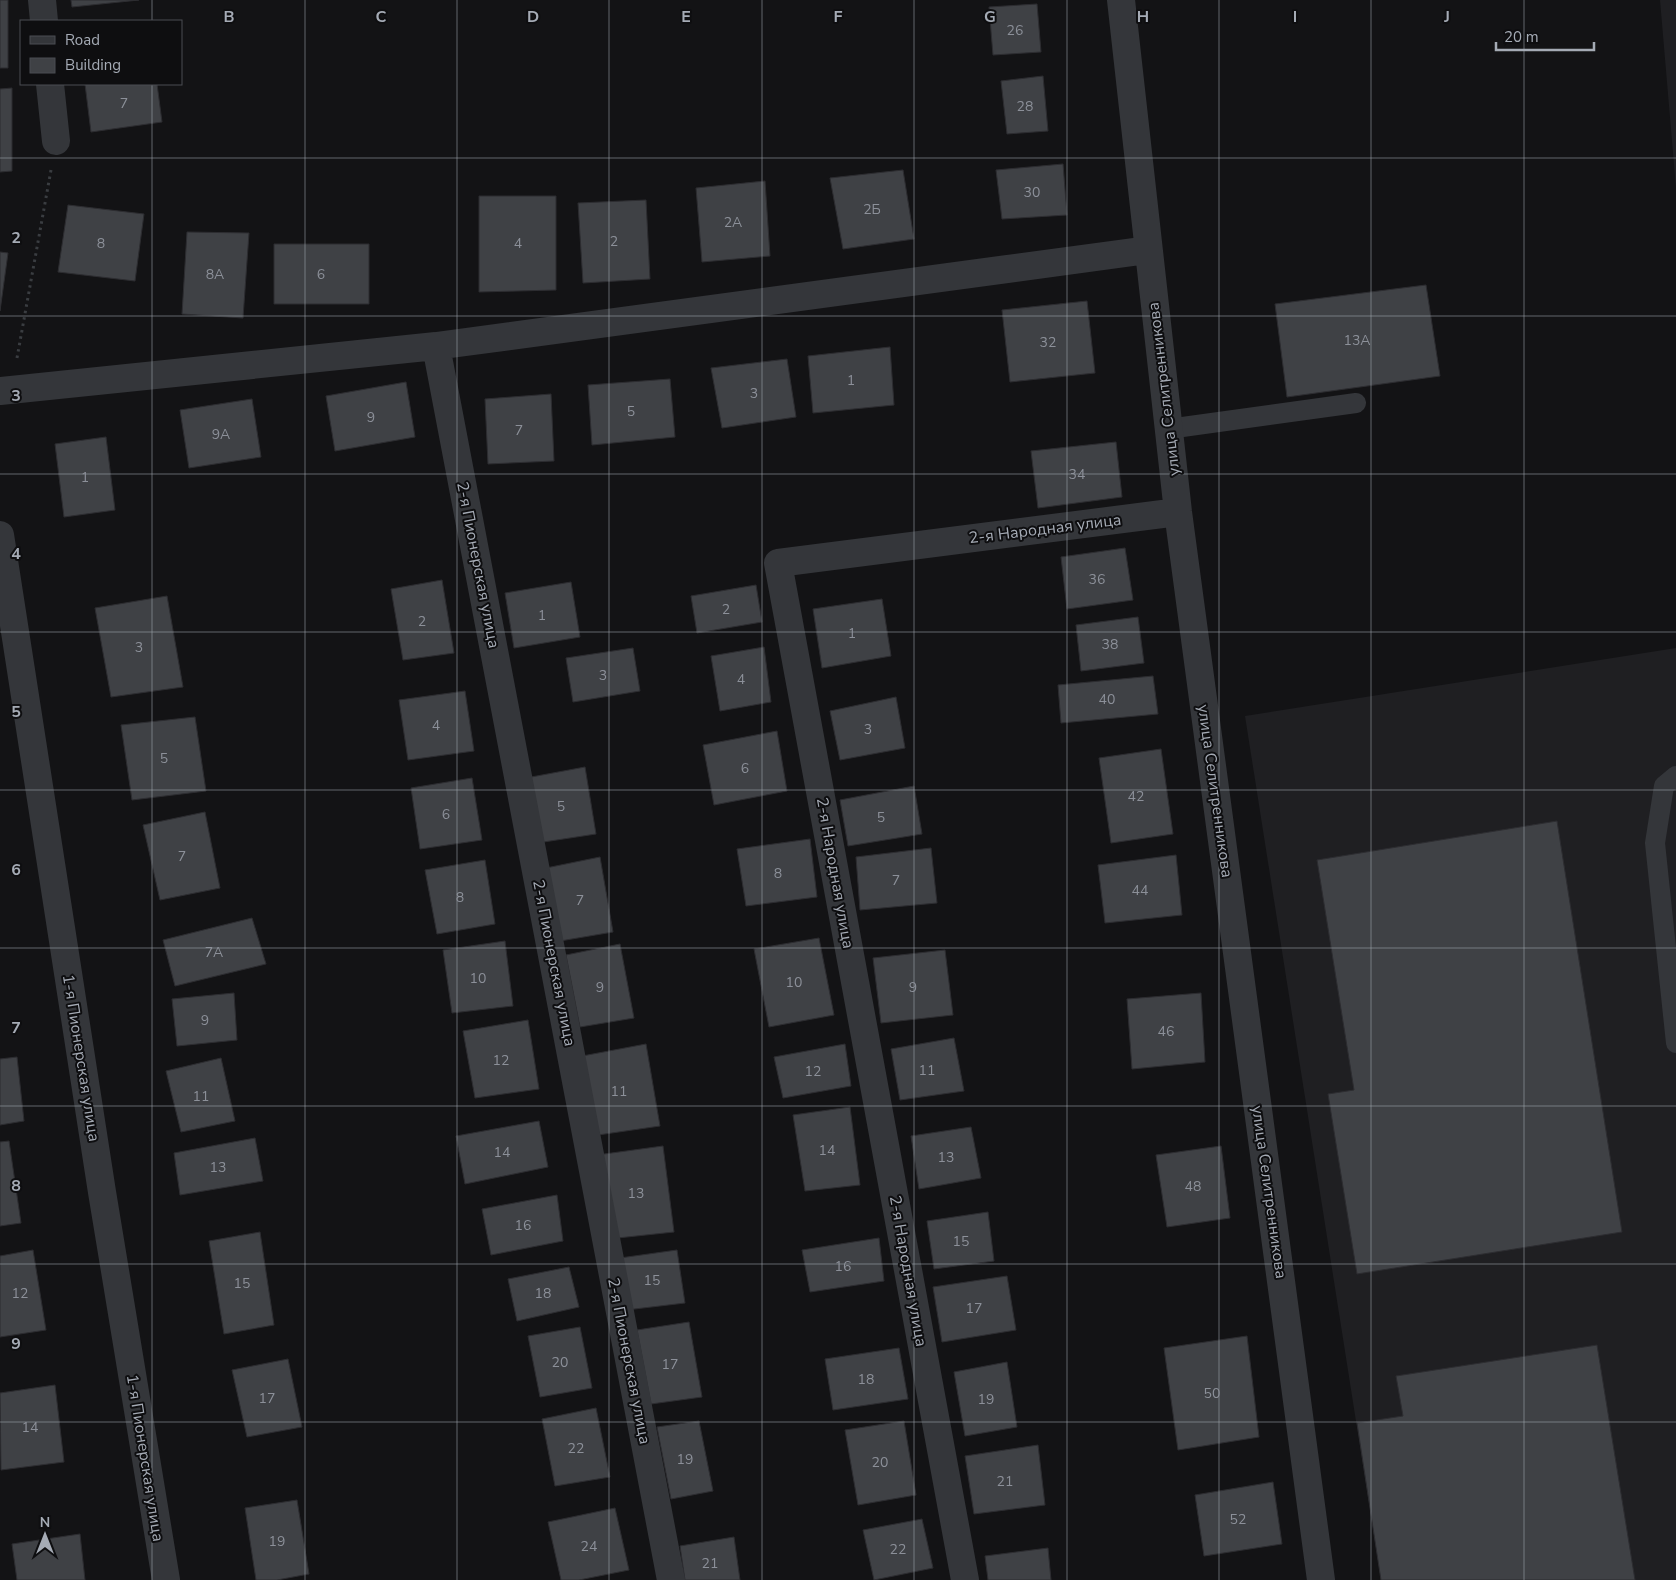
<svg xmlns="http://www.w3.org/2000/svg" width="1676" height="1580" font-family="'Nunito Sans',sans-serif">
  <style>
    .built { fill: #1f1f22 }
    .building { fill: #3f4145; stroke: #2d2d31 }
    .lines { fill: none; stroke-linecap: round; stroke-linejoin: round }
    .path { stroke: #3a3d41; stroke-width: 3; stroke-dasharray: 2.5 4; stroke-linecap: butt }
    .service { stroke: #34363a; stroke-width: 20 }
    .minor { stroke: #34363a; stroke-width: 28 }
    .grid { fill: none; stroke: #a5abb5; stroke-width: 1; stroke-opacity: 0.55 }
    .labels { text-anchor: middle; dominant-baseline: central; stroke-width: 4; stroke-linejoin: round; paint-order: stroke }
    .number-label { font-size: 14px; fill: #8c9099 }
    .street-label { font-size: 16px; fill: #a5abb5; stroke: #0e0e10 }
    .grid-label { font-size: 16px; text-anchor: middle; font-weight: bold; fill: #a5abb5; stroke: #0e0e10; stroke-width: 4; stroke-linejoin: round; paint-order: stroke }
  </style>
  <rect width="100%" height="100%" fill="#131315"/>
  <path class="built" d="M1660,0h16v188z
    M1676,648v932h-295l-136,-864z"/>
  <path class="building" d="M0,0h8v68h-8z
    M71,0h68l-67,7z
    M1037,4l4,48 -48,3 -4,-48z
    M1043,76l5,55 -41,3 -6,-53z
    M85,84h72l5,38 -71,10z
    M12,88v83l-12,1v-83z
    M1063,164l4,51 -65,4 -6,-49z
    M903,170l11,69 -71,10 -13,-71z
    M765,181l5,75 -68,6 -6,-74z
    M479,196h77v94l-77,2z
    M646,200l4,79 -67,4 -5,-80z
    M68,205l76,9 -9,67 -77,-9z
    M187,232l62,1 -6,85 -61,-4z
    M274,244h95v60h-95z
    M0,252l8,1 -8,58z
    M1426,285l14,91 -153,21 -12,-93z
    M1087,301l8,72 -85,9 -8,-72z
    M890,347l4,58 -81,8 -5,-57z
    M787,359l9,58 -74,11 -11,-60z
    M670,379l5,58 -83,8 -4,-60z
    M406,382l9,55 -80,14 -9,-55z
    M551,394l3,67 -66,3 -3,-65z
    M252,399l9,58 -72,11 -9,-58z
    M106,437l9,73 -51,7 -9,-73z
    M1116,442l6,55 -84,11 -7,-57z
    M1125,548l8,52 -66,9 -6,-52z
    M442,580l12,73 -51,7 -12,-71z
    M571,582l9,55 -66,11 -9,-55z
    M756,585l6,37 -65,11 -6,-37z
    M167,596l16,91 -72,10 -16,-89z
    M882,599l9,57 -69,12 -9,-59z
    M1138,617l6,46 -63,8 -5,-46z
    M764,647l7,55 -51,9 -9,-55z
    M633,648l7,43 -67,11 -7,-44z
    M1153,676l5,38 -97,9 -3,-38z
    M465,691l9,60 -66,9 -9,-60z
    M896,697l9,51 -65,12 -10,-49z
    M195,717l11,74 -74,9 -11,-75z
    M777,731l10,60 -73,14 -11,-60z
    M1161,749l12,85 -62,9 -12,-85z
    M585,767l11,67 -59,9 -11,-65z
    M472,778l10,62 -62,9 -9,-61z
    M914,786l8,48 -74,12 -8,-46z
    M205,812l15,76 -60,12 -17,-75z
    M1557,821l65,411 -265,42 -29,-180 26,-4 -37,-230z
    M810,839l7,58 -71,9 -9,-57z
    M931,848l6,55 -77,7 -4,-53z
    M1176,855l6,60 -77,8 -7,-58z
    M600,857l13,75 -53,9 -14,-73z
    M485,860l10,64 -58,10 -12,-64z
    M252,918l14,46 -91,22 -12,-46z
    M819,938l15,77 -65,12 -15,-78z
    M505,941l8,65 -61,7 -9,-63z
    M620,944l14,74 -54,9 -14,-72z
    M945,950l8,65 -72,8 -8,-65z
    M234,993l3,47 -60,6 -5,-47z
    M1201,993l4,69 -73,7 -5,-70z
    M528,1020l11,69 -64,9 -12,-67z
    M954,1038l10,53 -64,9 -9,-51z
    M646,1044l14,82 -69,10 -14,-79z
    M845,1044l6,42 -68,12 -9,-41z
    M17,1057l7,64 -24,4v-66z
    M221,1058l14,63 -54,11 -15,-61z
    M850,1107l10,78 -55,6 -12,-76z
    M539,1121l9,46 -83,17 -9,-48z
    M971,1127l10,51 -62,11 -8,-53z
    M255,1138l8,43 -83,14 -6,-42z
    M9,1141l12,82 -21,3v-84z
    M663,1146l11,86 -66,7 -11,-84z
    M1221,1146l9,72 -63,9 -11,-72z
    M557,1195l6,46 -72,14 -9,-46z
    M988,1212l6,49 -60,8 -7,-48z
    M260,1232l14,93 -50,9 -15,-93z
    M879,1238l5,43 -74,11 -8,-42z
    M33,1250l13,80 -46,7v-81z
    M677,1250l8,53 -59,7 -6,-52z
    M569,1267l10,40 -62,14 -9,-42z
    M1007,1276l9,54 -74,12 -9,-55z
    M689,1322l13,75 -51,7 -14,-74z
    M580,1327l12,61 -52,9 -12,-61z
    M1247,1336l12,101 -81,13 -14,-102z
    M1597,1345l38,235h-254l-24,-157 46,-7 -7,-40z
    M899,1348l9,51 -75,11 -8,-51z
    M288,1359l14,68 -55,10 -15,-67z
    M1007,1362l10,65 -52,9 -11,-64z
    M55,1385l9,77 -63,8 -1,-77z
    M596,1408l14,69 -55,9 -13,-67z
    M699,1421l14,70 -42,8 -14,-72z
    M904,1421l12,74 -58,10 -13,-75z
    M1038,1445l7,60 -71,9 -9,-58z
    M1273,1482l9,62 -78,12 -9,-61z
    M297,1500l12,74 -32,6h-21l-11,-72z
    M615,1508l14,62 -50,10h-18l-13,-58z
    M922,1519l11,49 -59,12 -11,-50z
    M80,1534l5,46h-68l-5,-36z
    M734,1537l6,43h-55l-5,-34z
    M1048,1548l3,32h-63l-3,-24z"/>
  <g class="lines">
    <path class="path" d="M17,358l34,-188"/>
    <path class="service" d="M1168,429l188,-26
      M1676,776l-12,10 -9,57 21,200"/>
    <path class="minor" d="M42,0l2,21
      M1121,0l57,512 143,1068
      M50,84l6,57
      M436,346l235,1234
      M0,391l436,-45 712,-96
      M0,535l102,657 64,388
      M965,1580l-187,-1017 400,-51"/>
  </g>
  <path class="grid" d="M152,0v21M305,0v1580M457,0v1580M609,0v1580M762,0v1580M914,0v1580M1067,0v1580M1219,0v1580M1371,0v1580M1524,0v1580M152,84v1496M0,158h1676M0,316h1676M0,474h1676M0,632h1676M0,790h1676M0,948h1676M0,1106h1676M0,1264h1676M0,1422h1676"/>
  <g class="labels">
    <g class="number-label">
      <text x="1015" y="30">26</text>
      <text x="124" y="103">7</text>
      <text x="1025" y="106">28</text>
      <text x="1032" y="192">30</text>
      <text x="872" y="209">2Б</text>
      <text x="733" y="222">2А</text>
      <text x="614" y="241">2</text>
      <text x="101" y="243">8</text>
      <text x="518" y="243">4</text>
      <text x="215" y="274">8А</text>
      <text x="321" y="274">6</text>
      <text x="1357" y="340">13А</text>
      <text x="1048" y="342">32</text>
      <text x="851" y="380">1</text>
      <text x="754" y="393">3</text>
      <text x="631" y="411">5</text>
      <text x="371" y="417">9</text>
      <text x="519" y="430">7</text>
      <text x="221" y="434">9А</text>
      <text x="1077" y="474">34</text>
      <text x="85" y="477">1</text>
      <text x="1097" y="579">36</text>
      <text x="726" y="609">2</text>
      <text x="542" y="615">1</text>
      <text x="422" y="621">2</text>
      <text x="852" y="633">1</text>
      <text x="1110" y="644">38</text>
      <text x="139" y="647">3</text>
      <text x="603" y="675">3</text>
      <text x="741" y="679">4</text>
      <text x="1107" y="699">40</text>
      <text x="436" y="725">4</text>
      <text x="868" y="729">3</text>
      <text x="164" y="758">5</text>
      <text x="745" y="768">6</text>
      <text x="1136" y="796">42</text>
      <text x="561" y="806">5</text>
      <text x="446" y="814">6</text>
      <text x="881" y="817">5</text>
      <text x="182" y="856">7</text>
      <text x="778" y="873">8</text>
      <text x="896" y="880">7</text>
      <text x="1140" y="890">44</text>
      <text x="460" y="897">8</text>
      <text x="580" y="900">7</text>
      <text x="214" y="952">7А</text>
      <text x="478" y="978">10</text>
      <text x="794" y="982">10</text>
      <text x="600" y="987">9</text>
      <text x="913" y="987">9</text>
      <text x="205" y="1020">9</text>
      <text x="1166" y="1031">46</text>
      <text x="501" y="1060">12</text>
      <text x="927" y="1070">11</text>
      <text x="813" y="1071">12</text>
      <text x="619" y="1091">11</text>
      <text x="201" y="1096">11</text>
      <text x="827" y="1150">14</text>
      <text x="502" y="1152">14</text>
      <text x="946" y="1157">13</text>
      <text x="218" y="1167">13</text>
      <text x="1193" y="1186">48</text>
      <text x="636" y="1193">13</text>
      <text x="523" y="1225">16</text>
      <text x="961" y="1241">15</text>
      <text x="843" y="1266">16</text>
      <text x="652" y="1280">15</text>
      <text x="242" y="1283">15</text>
      <text x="20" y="1293">12</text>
      <text x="543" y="1293">18</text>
      <text x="974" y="1308">17</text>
      <text x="560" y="1362">20</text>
      <text x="670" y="1364">17</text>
      <text x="866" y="1379">18</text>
      <text x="1212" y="1393">50</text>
      <text x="267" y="1398">17</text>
      <text x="986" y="1399">19</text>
      <text x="30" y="1427">14</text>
      <text x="576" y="1448">22</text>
      <text x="685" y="1459">19</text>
      <text x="880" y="1462">20</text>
      <text x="1005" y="1481">21</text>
      <text x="1238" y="1519">52</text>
      <text x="277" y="1541">19</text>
      <text x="589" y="1546">24</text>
      <text x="898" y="1549">22</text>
      <text x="710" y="1563">21</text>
    </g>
    <g class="street-label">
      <text transform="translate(1164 389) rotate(-97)">улица Селитренникова</text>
      <text transform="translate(1045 529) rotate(-7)">2-я Народная улица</text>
      <text transform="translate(478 565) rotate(79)">2-я Пионерская улица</text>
      <text transform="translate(1215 791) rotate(82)">улица Селитренникова</text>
      <text transform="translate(835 873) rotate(80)">2-я Народная улица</text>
      <text transform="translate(554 963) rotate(79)">2-я Пионерская улица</text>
      <text transform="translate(81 1058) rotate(81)">1-я Пионерская улица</text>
      <text transform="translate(1269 1192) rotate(82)">улица Селитренникова</text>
      <text transform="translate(908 1271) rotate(80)">2-я Народная улица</text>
      <text transform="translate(629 1361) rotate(79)">2-я Пионерская улица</text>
      <text transform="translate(145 1458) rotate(81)">1-я Пионерская улица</text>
    </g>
  </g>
  <g class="grid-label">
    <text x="229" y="22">B</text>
    <text x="381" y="22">C</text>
    <text x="533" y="22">D</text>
    <text x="686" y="22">E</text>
    <text x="838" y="22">F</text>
    <text x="990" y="22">G</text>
    <text x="1143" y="22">H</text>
    <text x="1295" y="22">I</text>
    <text x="1447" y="22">J</text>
    <text x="16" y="243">2</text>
    <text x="16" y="401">3</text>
    <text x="16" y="559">4</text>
    <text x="16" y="717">5</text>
    <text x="16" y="875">6</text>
    <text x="16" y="1033">7</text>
    <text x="16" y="1191">8</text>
    <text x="16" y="1349">9</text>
  </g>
  <rect x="20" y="20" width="162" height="65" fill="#0e0e10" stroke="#4a4d52"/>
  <rect x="30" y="36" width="25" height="8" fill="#34363a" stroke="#4a4d52"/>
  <text x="65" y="45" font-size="15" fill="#a5abb5">Road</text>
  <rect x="30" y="58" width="25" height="15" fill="#3f4145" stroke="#4a4d52"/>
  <text x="65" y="70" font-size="15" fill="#a5abb5">Building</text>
  <g transform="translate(45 1535)" stroke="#0e0e10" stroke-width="4" paint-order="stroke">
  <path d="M0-4L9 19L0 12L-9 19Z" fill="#a5abb5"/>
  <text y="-8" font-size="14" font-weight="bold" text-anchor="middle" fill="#a5abb5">N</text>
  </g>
  <path d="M1496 42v8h98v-8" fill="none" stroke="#a5abb5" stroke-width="2.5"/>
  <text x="1504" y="42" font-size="15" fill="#a5abb5" stroke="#0e0e10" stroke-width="4" paint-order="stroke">20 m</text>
</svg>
